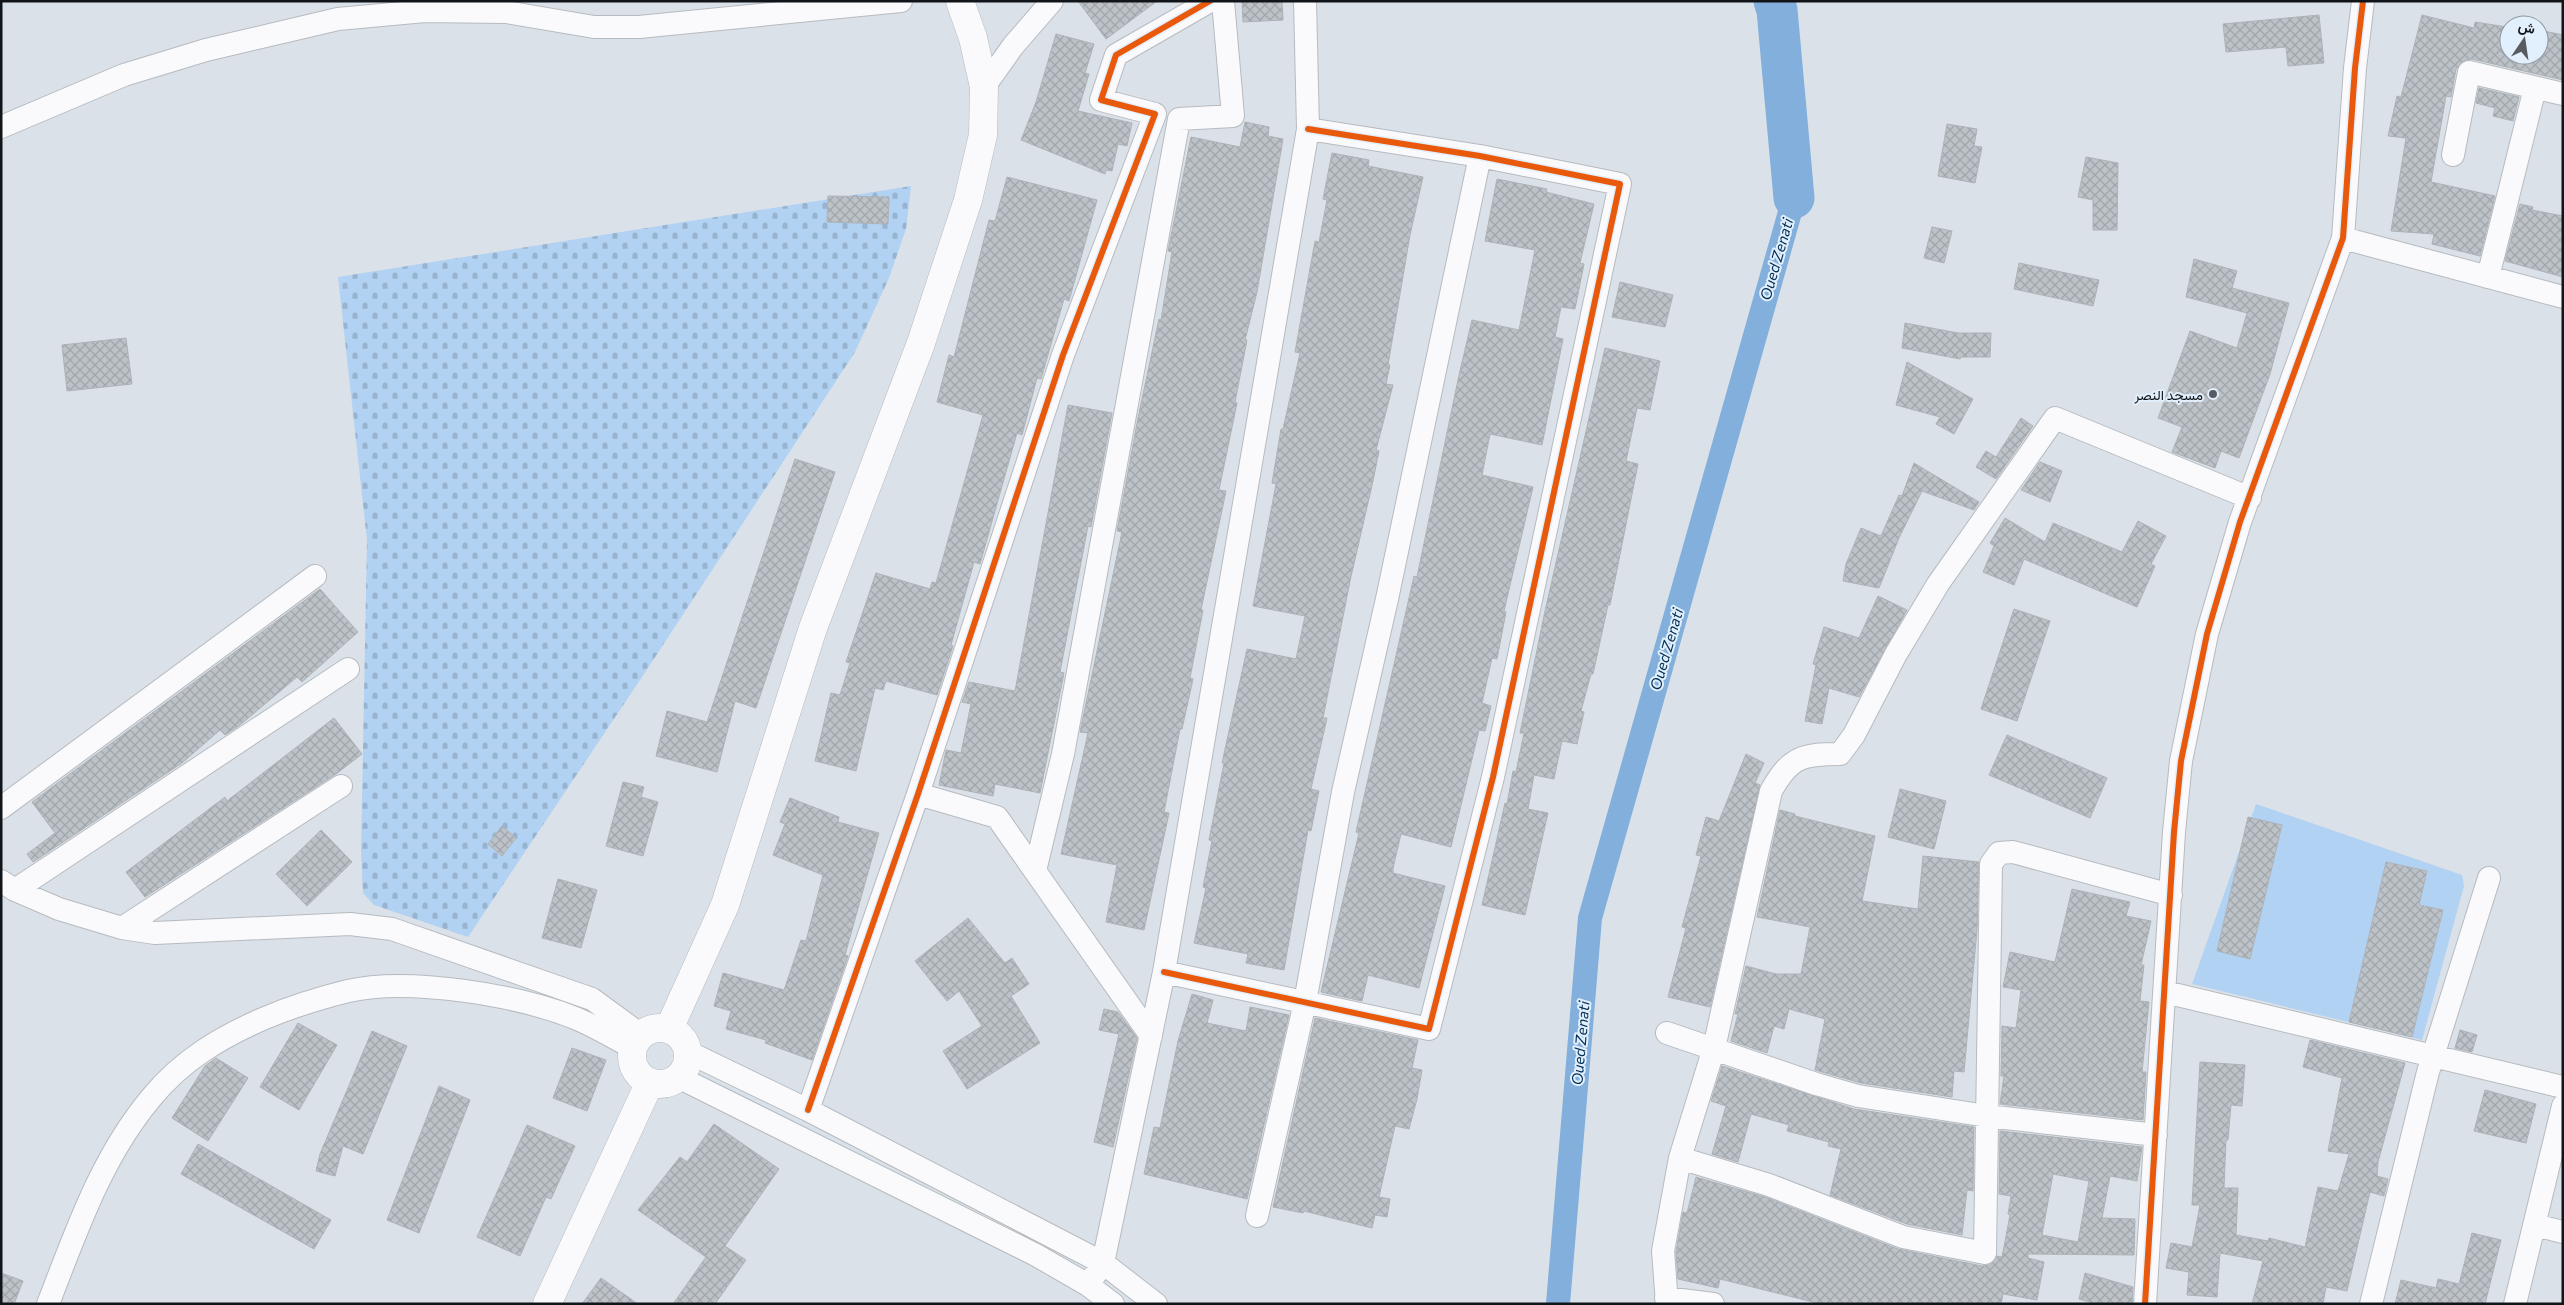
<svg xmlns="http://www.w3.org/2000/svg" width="2564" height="1305" font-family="Commissioner,Vazirmatn,sans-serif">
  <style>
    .grass { fill: #b1d2f2 }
    .cemetery { fill: url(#cemetery-stones) }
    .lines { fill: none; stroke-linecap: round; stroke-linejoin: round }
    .canal { stroke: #82afdb; stroke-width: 24 }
    .river { stroke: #82afdb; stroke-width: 41 }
    .building { fill: url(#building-cross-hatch); stroke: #adb2b8; fill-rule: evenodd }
    .street-casing { stroke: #b6bbc0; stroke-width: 24 }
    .secondary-casing { stroke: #b6bbc0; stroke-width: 29 }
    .street { stroke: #fafafc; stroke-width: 22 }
    .secondary { stroke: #fafafc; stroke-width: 28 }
    .cycleway-casing { stroke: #e2effc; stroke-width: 9 }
    .cycleway { stroke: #e8590c; stroke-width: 6 }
    .poi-dot { fill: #585c61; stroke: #e2effc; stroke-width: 2 }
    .labels { text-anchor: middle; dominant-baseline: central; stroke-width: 4; stroke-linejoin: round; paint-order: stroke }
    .poi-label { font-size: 14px; fill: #111519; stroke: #e2effc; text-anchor: end }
    .water-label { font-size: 15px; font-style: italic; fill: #002e54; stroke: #e2effc }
  </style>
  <defs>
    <pattern id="cemetery-stones" width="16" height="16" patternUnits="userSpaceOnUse" patternTransform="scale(1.25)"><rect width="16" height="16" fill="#b1d2f2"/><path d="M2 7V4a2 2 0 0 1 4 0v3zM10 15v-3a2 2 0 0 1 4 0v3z" fill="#97b3cf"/></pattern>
    <pattern id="building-cross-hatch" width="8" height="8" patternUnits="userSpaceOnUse" patternTransform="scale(1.25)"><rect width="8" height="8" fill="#bdc2c8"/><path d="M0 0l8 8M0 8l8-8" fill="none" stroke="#a1a6ab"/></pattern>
  </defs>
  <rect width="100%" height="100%" fill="#dbe1e8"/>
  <path class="grass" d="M2256,804l206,71 2,11 -42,154 -230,-56z"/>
  <path class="cemetery" d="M911,186l-5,43 -17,49 -34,74 -211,322 -176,263 -94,-32 -11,-12 -2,-42 6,-311 -29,-263z"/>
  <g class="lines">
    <path class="canal" d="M1558,1304l32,-386 204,-720"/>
    <path class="river" d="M1774,1l3,9 17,188"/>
  </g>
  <path class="building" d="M1078,1h79l-51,38z
    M1242,1h40l1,19 -40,2z
    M2319,15l5,48 -36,3 -2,-19 -60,5 -3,-28z
    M2422,15l52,13 1,-6 32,5v-3l6,1h-4v30h30v-25l24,5v45l-91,-21 -7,1 -9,9 -5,28 -5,-1 -15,86 64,14 -15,60 -48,-12 2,-10 -43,-3 15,-93 -18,-2 9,-40 4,1z
    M1056,34l38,10 -9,29 4,1 -11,37 54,12 -5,23 -9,-2 -6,27 -6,-1 -1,4 -84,-34 15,-38z
    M2479,88l40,9 -6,24 -20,-5 2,-8 -19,-5z
    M1245,122l24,5 -1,9 15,3 -26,153 -12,48h2l-12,62 2,1 -18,87 7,1 -25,119h2l-13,68 3,1 -11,50h-2l-16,83 5,1 -25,117 -38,-8 11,-57 -56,-11 27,-121 -8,-1 42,-200 -5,-1 21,-113 21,-99 2,1 11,-68 -4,-1 23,-114 49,10z
    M1947,124l30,5 -3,17 8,1 -7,36 -37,-7z
    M1332,153l37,7 -1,6 55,11 -13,58 -22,130h2l-4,19 7,1 -17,65 3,1 -6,30 -23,100 -27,137h4l-16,71 8,2 -8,40 -3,-1 -24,140 -38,-7 2,-9 -54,-11 12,-55 -3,-1 9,-46 -3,-1 15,-77h-2l25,-114 49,10 9,-43 -52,-10 23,-122 -4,-1 9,-54h2l17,-76 -5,-1 20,-111 4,1 8,-42 -4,-1z
    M2086,157l32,6 -1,67h-24v-30l-15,-3z
    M1007,177l90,23 -28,101 -5,-2 -23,80 -4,-1 -15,57 -5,-2 -37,131 -6,-2 -23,83 2,1 -16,49 -51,-14 -3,9 -8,-2 -19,83 -41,-10 16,-68 9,2 10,-32 -4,-1 30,-89 54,16 2,-7 4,1 47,-168 -46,-13 12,-47 5,2 35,-137 6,1z
    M1497,179l50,10 -1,3 48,12 -14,59 4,1 -9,45 -14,-2 -6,30 8,2 -21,106 -52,-11 -8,41 51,12 -29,124 2,1 -9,47 -5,-1 -10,45 9,3 -6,25 -6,-1 -28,117 -50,-13 -8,34v5l52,13 -26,102 -51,-13 -6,26 -41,-9 38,-159 -3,-1 58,-256 3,1 42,-202 13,-55 47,10 16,-80 -50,-9z
    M828,196l61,1 -1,27 -61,-2z
    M2520,204l13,3 -1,3 31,6v61l-58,-16z
    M1932,227l20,4 -8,32 -20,-5z
    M2194,259l43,12 -5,17 57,15 -19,71 -31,84 -18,-7 -6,17 -43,-16 10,-25 -24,-9 32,-87 47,17 10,-35 -61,-16z
    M2019,263l80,17 -6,26 -79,-17z
    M1620,282l53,13 -8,32 -53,-10z
    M1905,323l53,10h33l-1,24h-29l-1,2 -58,-11z
    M126,338l6,46 -65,7 -5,-46z
    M1605,348l55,13 -10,49 -13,-2 -11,53 12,3 -28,141h-2l-15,69h-2l-10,37 3,1 -7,32 -15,-3 -8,38 -20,-4 -6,34 20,4 -23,102 -43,-10 23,-102 2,1 6,-33 3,1 8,-39h-4l25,-122z
    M1907,362l66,37 -19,35 -18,-10 4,-7 -44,-12z
    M1068,405l44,8 -21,114 -3,-1 -28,146 4,1 -24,120 -45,-9 -2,12 -54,-11 7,-35 15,3 10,-49 -9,-2 7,-20 46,9z
    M2021,418l12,8 -37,53 -20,-12 10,-16 10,6z
    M795,459l40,13 -79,236 -21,-7 -18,71 -61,-16 11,-45 40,11z
    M2040,462l22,9 -12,31 -29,-12z
    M1914,463l65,39 -5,8 -52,-19 -23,47 -20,50 -36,-7 3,-17 15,-36 20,8 18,-41 3,1z
    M2005,518l40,24 8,-19 69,29 16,-31 28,15 -15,28 4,2 -18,41 -113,-48 -10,26 -31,-13 11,-26 -4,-3z
    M320,589l38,43 -56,50 -5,-5 -57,48 -15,10 -5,-5 -38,33 -149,99 -6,-8 28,-21 -23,-31z
    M1878,596l29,14 -48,87 -30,-9 -7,36 -17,-3 11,-56 -3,-1 11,-37 35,11z
    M2014,609l36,12 -33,100 -36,-12z
    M334,718l28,36 -26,20 -191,123 -19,-25 99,-75 2,4z
    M2007,735l100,43 -17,40 -101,-43z
    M1746,754l18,9 -9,20 5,2 -50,222 -42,-10 18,-69 -4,-1 19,-71 -5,-1 10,-38 13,4z
    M623,782l21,5 -3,10 17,5 -15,54 -37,-10z
    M1900,789l46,12 -12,48 -46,-12z
    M790,798l49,19 -1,5 41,11 -34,122 3,1 -36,104 -47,-17 1,-3 -40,-11 5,-18 -17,-5 9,-33 61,17 17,-50 5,1 17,-66 -50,-20 12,-31 -5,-2z
    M1780,810l15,4v2l80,20 -13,65 56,8 5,-53 56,6 -2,68 -13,142 -10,-1 -2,26 -91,-14 -46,-13 10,-51 -36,-10 -5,20 -10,-3 -7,27 -36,-12 7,-27h-3l11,-48 30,8h25l9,-47 -53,-10z
    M2248,817l34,8 -32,134 -33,-8z
    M502,826l14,12 -14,18 -14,-12z
    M321,830l31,32 -45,44 -31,-32z
    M2386,862l41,9 -8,34 24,5 -31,127 -63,-15z
    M558,879l39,11 -16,58 -39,-10z
    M2072,889l58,13 -4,14 25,5 -10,44h3l-4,36 9,1 -7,70h4l-3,48 -143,-16 4,-28h-3l1,-50 14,2 5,-38 -18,-3 7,-35 45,10z
    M968,918l37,45 7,-5 17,26 -18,12 29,47 -73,46 -24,-38 39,-25 -23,-35 -12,10 -32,-40z
    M1192,994l21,6 -6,23 39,8 4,-24 39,8 -42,184 -103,-25 10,-47 6,1 18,-87z
    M1104,1009l14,3 19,26 -24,109 -19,-5 25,-108 -20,-4z
    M1315,1018l103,22 -6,28 10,2 -5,29 -8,30 -14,-3 -16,71 11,2 -3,18 -12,-2 -3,13 -68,-17 -1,2 -30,-6z
    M298,1023l39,22 -38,65 -39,-23z
    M2460,1030l17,5 -5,17 -17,-4z
    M372,1031l35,15 -44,108 -20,-8 -8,30 -19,-5 4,-17z
    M2310,1040l95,23 -27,99 -1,14 11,3 -4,17 -14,-4 -23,99 -21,-4 -3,17h-71l11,-43 -43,-8 -3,44 -30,-2 2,-23 -23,-4 5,-25 21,4 8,-42h-8l8,-143 45,3 -3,41 -11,-1 -3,35h-2l-2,48h14l-2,47 32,6 1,-3 36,9 13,-60 20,4 11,-37 -21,-3 14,-73 -39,-11z
    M572,1048l34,12 -19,51 -34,-13z
    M216,1058l32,20 -40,63 -36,-23 33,-52z
    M1722,1066l132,43 120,18 -1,64 -6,-1 -5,45 -55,-11 -77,-29 11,-46 -13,-3 1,-4 -42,-11 2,-6 -38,-11 -13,48 -26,-8 14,-48 -15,-5z
    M439,1086l31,14 -51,133 -32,-13z
    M2485,1090l51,14 -10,39 -52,-12z
    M714,1124l65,45 -54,77 21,14 -31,44h-42l33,-47 -68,-47 42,-53 7,5z
    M527,1125l48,21 -24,53 -5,-2 -26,59 -43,-19z
    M2000,1131l142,16 -5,34 -27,-5 -8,42 33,1 -1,36 -106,-1v4l16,4 -7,38 -34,-6 -2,10h-180l-101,-25 -2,9 -40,-9 -2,-27 7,-40 4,1 9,-36 69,20 133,52 84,17 8,-1 7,-9 5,1 8,-42 -2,-1 3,-18 -12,-2zM2053,1174l36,7 -11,61 -36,-7z
    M198,1144l133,76 -17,29 -133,-75z
    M2472,1233l29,7 -16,64h-90l6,-24 35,8 2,-9 21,5z
    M1,1273l22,8 -9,23h-13z
    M2085,1273l48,14 -1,17h-36l-17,-5z
    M601,1278l37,26h-56z"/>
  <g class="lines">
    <g class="street-casing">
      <path id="street" d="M984,87l29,-41 39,-45
        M1,127l123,-52 82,-25 132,-31 87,-8 81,1 88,15h45l262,-26
        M2453,155l16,-83 94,22
        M2343,238l220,59
        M2488,277l47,-189
        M918,794l79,23 154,219
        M1,808l314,-232
        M1035,871l28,-117 116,-635 54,-3 -10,-115
        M1,881l14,9 44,19 63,19 33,5 195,-9 42,5 200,70 49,36
        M15,890l333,-221
        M122,928l219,-142
        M1164,972l265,57 64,-252 127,-593 -140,-28 -172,-27
        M2165,992l398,95
        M1667,1033l149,51 42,12 129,20 169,19
        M688,1052l120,58 295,153 53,41
        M678,1077l358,178 52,30 25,19
        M808,1110l110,-316 145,-439 92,-241 -54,-14 15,-45 94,-54
        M1680,1158l89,27 134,52 82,16 6,-389 8,-11 14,-1 158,43
        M1257,1216l48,-214 38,-210 44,-193 93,-443
        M2535,1225l28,7
        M1088,1285l15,-22 61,-291 144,-843 -3,-128
        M1666,1298l47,6
        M48,1304c28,-72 53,-146 103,-206 31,-38 70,-61 114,-80 26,-11 55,-20 83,-27 61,-14 169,4 227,27 20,8 39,20 58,30
        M1667,1304l-4,-53 17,-93 34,-110 57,-257c19,-34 31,-37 69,-37l14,-19 42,-81 42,-70 117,-166 195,80
        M2145,1304l29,-472 7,-71 26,-127 33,-112 103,-284 12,-170 8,-67
        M2371,1304l57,-232 61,-194
        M2515,1304l48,-198"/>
    </g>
    <g class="secondary-casing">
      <path id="secondary" d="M632 1056a28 28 0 1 1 56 0a28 28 0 1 1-56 0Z
        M669,1029l56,-124 88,-277 108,-285 47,-143 15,-65 1,-48 -11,-49 -13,-37
        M547,1304l103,-222"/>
    </g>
    <use href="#street" class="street"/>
    <use href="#secondary" class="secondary"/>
    <g class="cycleway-casing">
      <path id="cycleway" d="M1164,972l265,57 64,-252 127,-593 -140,-28 -172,-27
        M808,1110l110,-316 145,-439 92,-241 -54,-14 15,-45 94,-54
        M2145,1304l29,-472 7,-71 26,-127 33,-112 103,-284 12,-170 8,-67"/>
    </g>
    <use href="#cycleway" class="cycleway"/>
  </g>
  <circle class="poi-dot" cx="2213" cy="394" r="5"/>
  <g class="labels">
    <g class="poi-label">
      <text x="2203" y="394">مسجد النصر</text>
    </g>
    <g class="water-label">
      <text transform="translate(1776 259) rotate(-74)">Oued Zenati</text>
      <text transform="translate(1666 649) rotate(-74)">Oued Zenati</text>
      <text transform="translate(1580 1043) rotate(-85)">Oued Zenati</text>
    </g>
  </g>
  <rect width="2564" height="1305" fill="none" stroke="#111519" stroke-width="5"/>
  <g transform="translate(2524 40) rotate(13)"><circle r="24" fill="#e2effc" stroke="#8e98a1"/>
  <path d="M0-4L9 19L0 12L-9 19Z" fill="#585c61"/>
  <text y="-8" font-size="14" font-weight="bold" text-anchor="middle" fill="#111519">ش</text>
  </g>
</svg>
